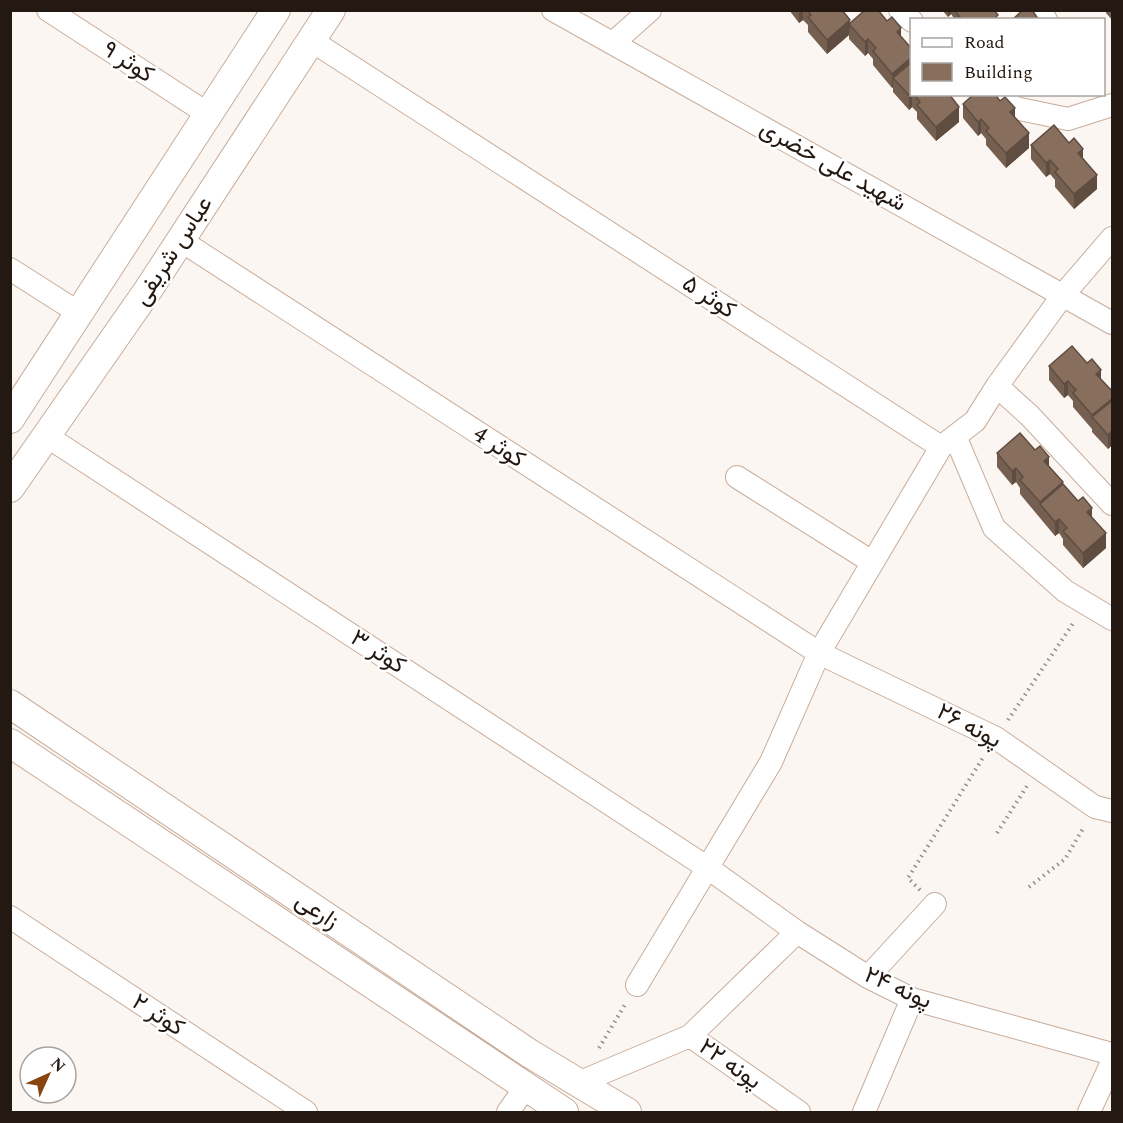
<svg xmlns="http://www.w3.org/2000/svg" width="1123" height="1123" font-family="Spectral,Vazirmatn,serif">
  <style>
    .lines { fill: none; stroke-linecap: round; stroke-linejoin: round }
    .minor-casing { stroke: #c8ac9a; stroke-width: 24 }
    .major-casing { stroke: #c8ac9a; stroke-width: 30 }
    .path { stroke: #968d88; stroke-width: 4; stroke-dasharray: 1.5 4.5; stroke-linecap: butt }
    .minor { stroke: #fff; stroke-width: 22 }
    .major { stroke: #fff; stroke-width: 28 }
    .wall { fill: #755f50 }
    .shaded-wall { fill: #5f4d41 }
    .building { fill: #886e5d; stroke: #5f4d41; stroke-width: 1.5 }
    .labels { text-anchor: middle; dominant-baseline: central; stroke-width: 5; stroke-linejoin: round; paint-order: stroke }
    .street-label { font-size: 24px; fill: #231812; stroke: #fff }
  </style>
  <rect width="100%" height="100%" fill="#fcf6f2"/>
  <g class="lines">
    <g class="minor-casing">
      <path id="minor" d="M48,10l160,104
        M553,10l559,313
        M900,10l12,11
        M1039,10l7,10
        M312,41l629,406 34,-26 22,-35 66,-91 49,-57
        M613,43l37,-33
        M997,94l18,14 53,11 44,-14
        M180,240l639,413 177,85 99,69 17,4
        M10,269l69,44
        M997,386l33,30 82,88
        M955,436l39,92 71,63 47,28
        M48,437l660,431 89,64 71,45 44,22 200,55
        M737,477l135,85
        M10,917l296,195
        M868,977l67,-73
        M637,985l134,-223 48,-109 122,-206
        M690,1036l109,76
        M578,1083l112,-47 107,-104
        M508,1112l17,-24
        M864,1112l48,-113
        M1089,1112l23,-50"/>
    </g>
    <g class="major-casing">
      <path id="major" d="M10,419l266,-409
        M10,488l138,-198 183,-280
        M10,704l519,349 98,59
        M10,743l554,369"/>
    </g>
    <path class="path" d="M1008,720l66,-98
      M997,833l30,-47
      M1029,887l36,-28 19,-32
      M920,890l-12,-12 76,-122
      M599,1048l27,-45"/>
    <use href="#minor" class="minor"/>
    <use href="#major" class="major"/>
  </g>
  <path class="wall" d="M789,10h53l8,14 51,13 11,57h37l10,28 -23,19 -19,-22v-7l-5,-5 -3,3 -16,-18v-5l-1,1 -19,-23v-6l-5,-6 -3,3 -16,-17v-4l-22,19 -19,-22v-7l-5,-5 -4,3z
    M942,10h52l4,10h-43l-4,-6 -3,3z
    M1106,10h7v11l-7,-8z
    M963,104l52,13 14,31 -23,20 -20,-23v-6l-5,-6 -3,3 -15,-18z
    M1031,145l52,13 14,31 -23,20 -19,-22v-7l-5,-6 -4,3 -15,-18z
    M1049,366l52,13 12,13v56l-2,-2 -3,3 -16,-17v-3l-19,-22v-6l-5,-6 -4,3 -15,-18z
    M997,453l52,13 14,18 29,33 14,31 -23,20 -20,-23v-6l-4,-6 -4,3 -35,-42v-6l-4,-6 -4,3 -15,-18z"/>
  <path class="shaded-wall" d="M799,10h4v10l-4,3z
    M948,10h3v4l-3,3z
    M850,20l-1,15 -22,19v-14z
    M901,28v14l-4,-10z
    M868,39v14l-3,3v-14z
    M912,57v14l-19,7v9l-1,1v-14z
    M912,93v14l-3,3v-15z
    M959,107v15l-23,19v-14z
    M1015,108v14l-5,-10z
    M981,119v14l-3,3v-14z
    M1029,133v15l-23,20v-15z
    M1083,149v14l-5,-10z
    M1050,160v14l-4,3v-14z
    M1097,175v14l-23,20v-15z
    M1101,370v14l-5,-10z
    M1068,381v14l-4,3v-14z
    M1113,398v14l-21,5v13v-15z
    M1111,432v14l-3,3v-14z
    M1049,457v14l-5,-10z
    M1016,468v14l-4,3v-14z
    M1063,482v15l-23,7v12v-14z
    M1092,508v14l-5,-10z
    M1059,519v14l-4,3v-14z
    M1106,533v15l-23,20v-15z"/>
  <path class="building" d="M807,10h35l8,10 -23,20 -19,-23 3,-2z
    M865,10h13l9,11 5,-4 9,11 -4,4 15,17v8l-20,17 -19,-23 3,-3 -8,-9 -3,3 -16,-18z
    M958,10h36l4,5 -5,5h-31l-6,-8z
    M1023,10h9l7,10h-27z
    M912,62v31l-3,2 -16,-17z
    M914,94h35l10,13 -23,20 -19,-22 3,-3z
    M974,94h21l5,7 5,-4 10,11 -5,4 19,21 -23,20 -20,-22 3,-3 -8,-9 -3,3 -15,-18z
    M1054,125l15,18 5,-5 9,11 -5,4 19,22 -23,19 -19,-22 3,-3 -8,-9 -4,3 -15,-18z
    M1072,346l15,17 5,-4 9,11 -5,4 17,18v6l-21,17 -19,-22 3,-3 -8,-9 -4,3 -15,-18z
    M1113,400v34l-2,-2 -3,3 -16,-18z
    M1020,433l15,17 5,-4 9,11 -5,4 19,21 -23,20 -20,-22 3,-3 -7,-9 -4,3 -15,-18z
    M1063,484l15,17 5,-4 9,11 -5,4 19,21 -23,20 -20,-22 4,-3 -8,-9 -4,3 -15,-18z"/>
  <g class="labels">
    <g class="street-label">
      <text transform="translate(128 62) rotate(33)">کوثر ۹</text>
      <text transform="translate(833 166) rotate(29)">شهید علی خضری</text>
      <text transform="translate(173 251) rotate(-57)">عباس شریفی</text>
      <text transform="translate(709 297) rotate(33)">کوثر ۵</text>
      <text transform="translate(499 447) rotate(33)">کوثر 4</text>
      <text transform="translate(378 652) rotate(33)">کوثر ۳</text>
      <text transform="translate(969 726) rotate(28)">پونه ۲۶</text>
      <text transform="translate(317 911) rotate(34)">زارعی</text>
      <text transform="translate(898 988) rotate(24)">پونه ۲۴</text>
      <text transform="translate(158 1015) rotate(33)">کوثر ۲</text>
      <text transform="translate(730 1064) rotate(35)">پونه ۲۲</text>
    </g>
  </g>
  <rect width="1123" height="1123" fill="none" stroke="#231812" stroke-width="24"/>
  <rect x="910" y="18" width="195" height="78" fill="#ffffff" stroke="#a7a3a0" stroke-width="1.5"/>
  <rect x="922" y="38" width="30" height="9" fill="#ffffff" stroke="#a7a3a0" stroke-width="1.5"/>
  <text x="964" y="48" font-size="18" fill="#231812">Road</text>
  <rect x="922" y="63" width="30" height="18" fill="#886e5d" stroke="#a7a3a0" stroke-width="1.5"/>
  <text x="964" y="78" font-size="18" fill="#231812">Building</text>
  <g transform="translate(48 1075) rotate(45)"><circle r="28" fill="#ffffff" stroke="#a7a3a0" stroke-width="1.5"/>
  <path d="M0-4.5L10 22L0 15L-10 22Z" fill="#874611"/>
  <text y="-9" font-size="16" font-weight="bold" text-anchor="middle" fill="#231812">N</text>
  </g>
</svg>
